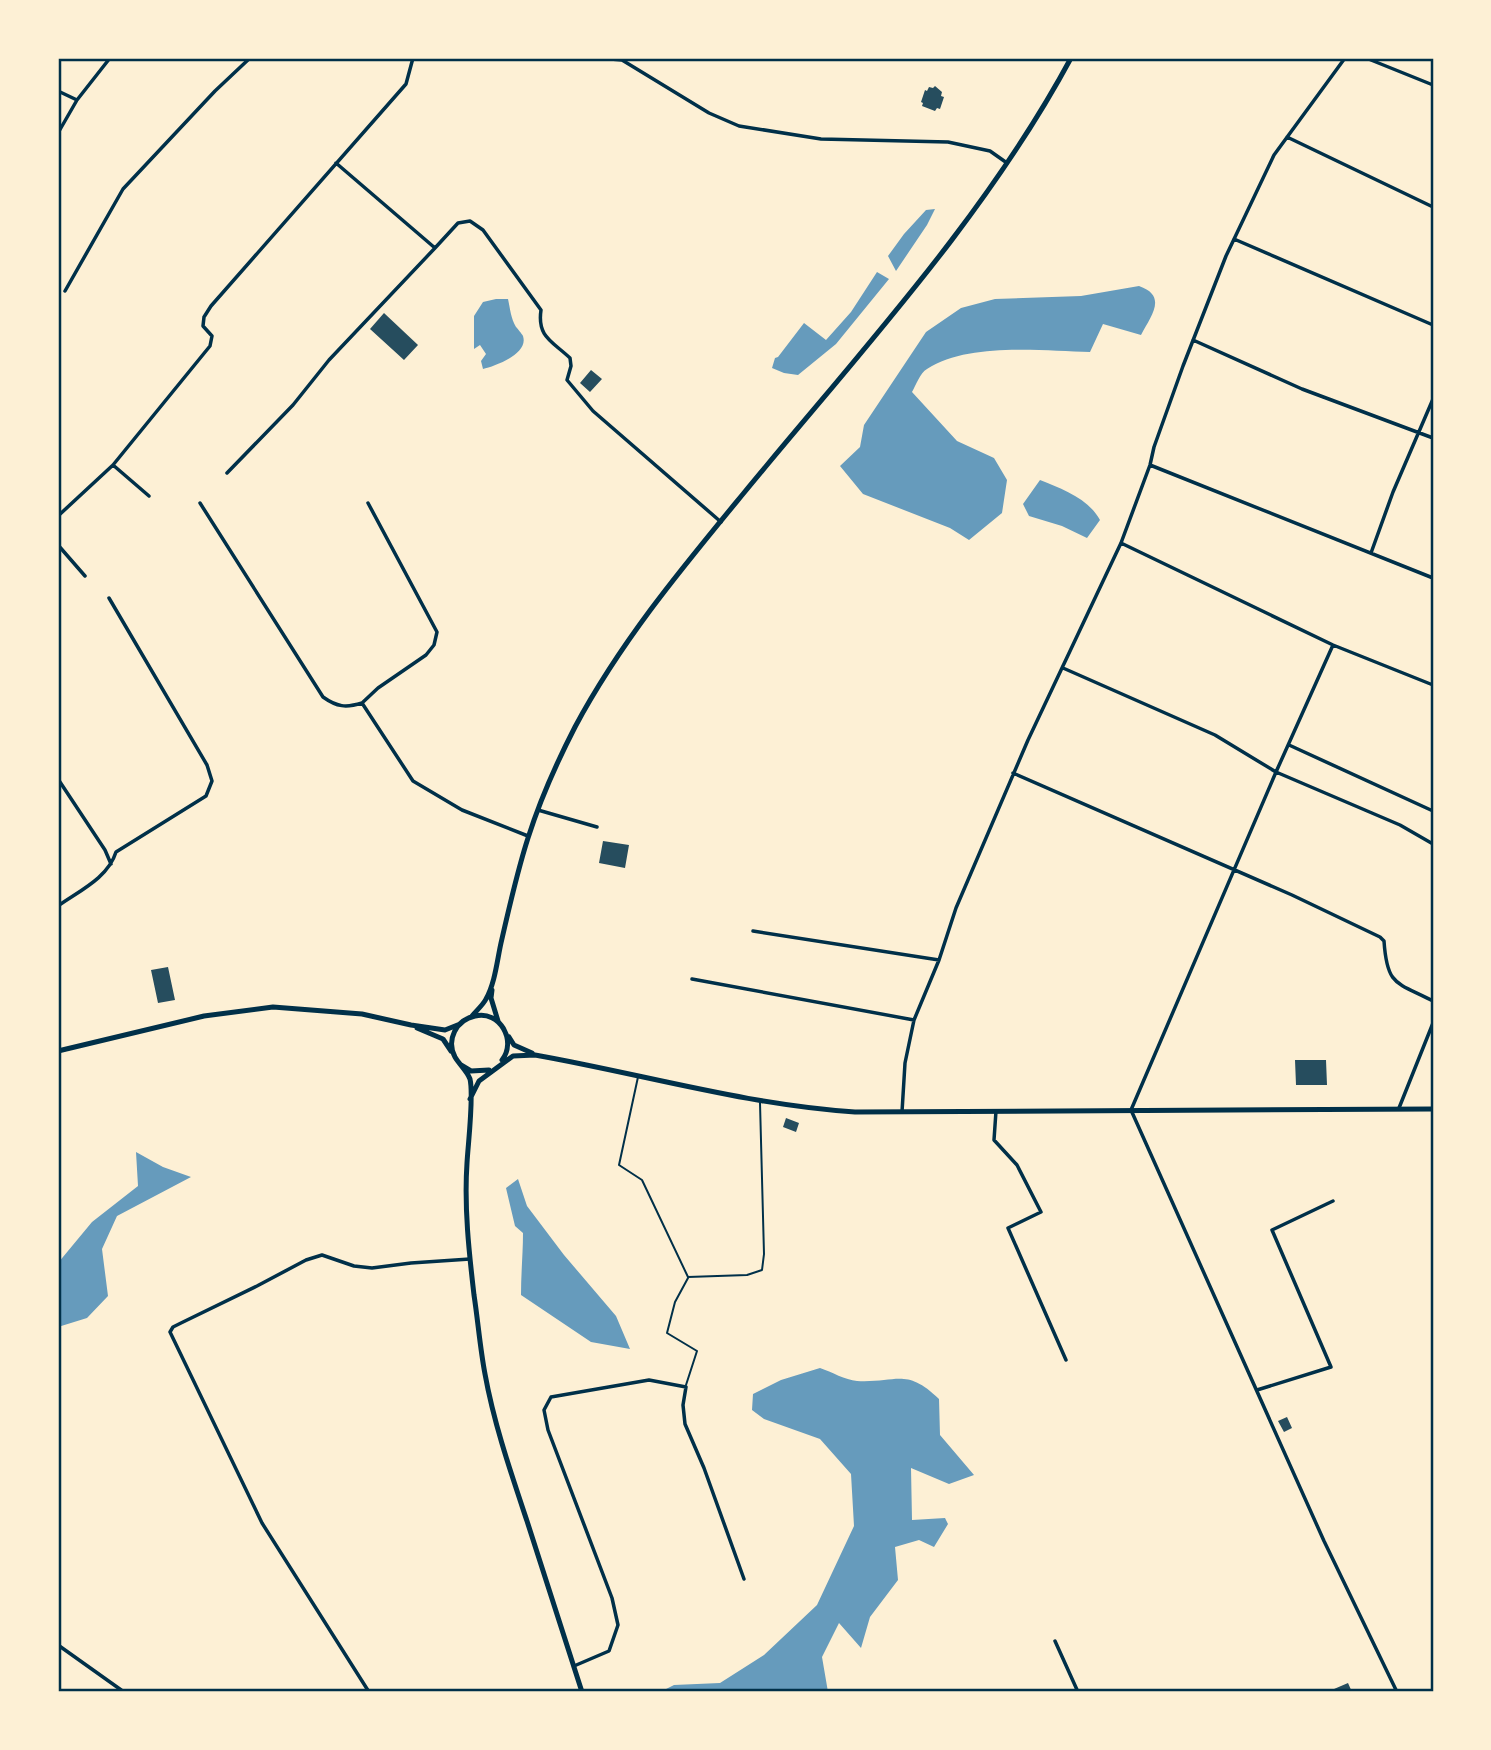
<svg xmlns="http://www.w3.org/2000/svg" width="1491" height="1750" font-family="'Sofia Sans Condensed',sans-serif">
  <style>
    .water { fill: #669bbc }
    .building { fill: #264d5e }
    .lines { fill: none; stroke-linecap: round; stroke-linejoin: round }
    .service { stroke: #003049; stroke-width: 2 }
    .minor { stroke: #003049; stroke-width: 3.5 }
    .secondary { stroke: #003049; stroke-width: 5 }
    .neatline { fill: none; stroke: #003049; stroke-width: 2.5 }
  </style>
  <rect width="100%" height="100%" fill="#fdf0d5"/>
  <path class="water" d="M935,209l-8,16 -31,46 -8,-15 16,-22 22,-24z
    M877,272l12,7 -53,65 -38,31 -14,-2 -12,-5 3,-10 3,-1 26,-34 22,17 25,-28z
    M1139,286c29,10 12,30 2,49l-38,-11 -13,28c-48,-1 -121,-10 -163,17 -7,4 -11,16 -15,23l45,49 37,17 13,22 -5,33 -33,27 -19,-12 -87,-34 -23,-28 20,-19 4,-22 62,-93 35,-24 34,-9 86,-3z
    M496,299h12c2,9 3,20 8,28 1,1 6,7 7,9 6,18 -28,30 -40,33l-2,-8 5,-7 -6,-9 -6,4v-33l9,-14z
    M1040,480c22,9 48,18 60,40l-13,18 -25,-12 -33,-10 -6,-12z
    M136,1152l27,15 28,10 -74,39 -15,33 6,47 -21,22 -29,9v-64l34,-41 46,-36z
    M518,1179l9,27 37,49 52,61 14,33 -39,-7 -70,-47c0,-22 2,-42 2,-62l-8,-7 -9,-38z
    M820,1368c12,4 25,12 37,13 40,2 49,-14 82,18l1,36 34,40 -25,9 -38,-16 1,52 33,-2 3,6 -14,23 -15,-7 -24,7 3,33 -28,37 -9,31 -22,-25 -17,34 6,35h-168l14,-7 46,-2 44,-28 53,-50 37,-79 -3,-52 -31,-35 -56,-20 -12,-9 1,-16 28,-14z"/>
  <path class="building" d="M935,86l7,6 -1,4 3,1 -4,12 -3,-1 -2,3 -13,-5 1,-3 -2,-1 4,-12 2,1 2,-4 4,1z
    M384,313l34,32 -14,15 -34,-31z
    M591,370l11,9 -12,13 -10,-9z
    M603,841l26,4 -4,23 -26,-5z
    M168,967l7,33 -17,3 -7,-33z
    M1295,1060h31l1,25h-31z
    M786,1118l13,5 -3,9 -13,-5z
    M1287,1417l5,11 -8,4 -6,-11z
    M1348,1683l4,9h-25z"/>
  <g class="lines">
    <path class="service" d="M638,1077l-19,88 23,15 46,97 59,-2 15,-5 2,-16 -4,-151
      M686,1385l11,-34 -30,-18 8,-31 13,-24"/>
    <path class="minor" d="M599,58l23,2 87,53 30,13 82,13 127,3 42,9 17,12
      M1366,58l67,27
      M58,91l19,9
      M58,133l19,-33 33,-42
      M1287,137l146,70
      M1234,239l199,86
      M435,248l23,-25 12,-2 13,9 58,80c-4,27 11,31 29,48l1,8 -4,14 26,31 128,111
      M65,291l58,-102 92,-98 35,-33
      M1193,340l109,49 131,49
      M113,465l36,31
      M1150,465l283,113
      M227,473l66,-68 36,-45 106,-112 -99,-85
      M200,503l123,194c14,10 23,11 39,6
      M368,503l69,129 -3,13 -8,10 -48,33 -16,15 51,78 49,29 66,26
      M58,516l55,-51 97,-119 2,-10 -9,-10 1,-9 7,-11 195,-222 7,-26
      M1121,543l212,102 100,40
      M58,545l27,31
      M1371,553l22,-61 40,-93
      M1333,645l-57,127 -145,338 193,431 73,151
      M1063,668l152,67 61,37 124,53 33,19
      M1289,745l144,66
      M1013,773l279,122 88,42 4,4c3,45 12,41 49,60
      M58,779l47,71 6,14
      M538,810l59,17
      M58,906c21,-15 50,-28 58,-54l90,-56 6,-15 -5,-16 -98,-167
      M753,931l186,29
      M692,979l222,41
      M1399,1108l34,-85
      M996,1111l-2,29 23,25 24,47 -33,16 58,132
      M902,1112l3,-49 9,-43 25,-60 17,-52 72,-168 93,-197 29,-78 4,-18 29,-81 43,-110 48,-101 71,-97
      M1257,1390l74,-23 -59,-137 61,-29
      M1055,1641l23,51
      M58,1645l66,47
      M574,1666l35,-15 9,-26 -6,-27 -64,-168 -4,-20 7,-13 98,-17 37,7 -3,18 2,19 19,44 40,111
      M369,1692l-107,-169 -92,-191 3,-5 8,-4 76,-37 49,-26 16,-5 32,11 18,2 39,-5 59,-4"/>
    <path class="secondary" d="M492,990l-1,8 7,23
      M472,1016c4,-5 11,-11 14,-17 9,-16 11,-38 15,-56 8,-35 16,-71 27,-105 12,-38 29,-76 47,-111 46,-86 107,-159 168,-233 115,-140 242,-276 328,-436
      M417,1028l26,11 8,12
      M509,1037l5,8 18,8
      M58,1051l146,-35 69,-9 89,7 49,11 34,5 15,-6
      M502,1060c15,-19 -2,-50 -27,-44 -19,4 -29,24 -20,41 4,7 12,14 15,22 4,17 -2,65 -3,84 -3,44 2,89 7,132 4,26 6,53 11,79 9,50 26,99 42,147 18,57 37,114 55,171
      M461,1065l10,6 18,-1
      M470,1099l9,-18 34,-25 22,-1c107,19 212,50 320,57l578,-3"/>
  </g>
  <rect width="1491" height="1750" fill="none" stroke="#fdf0d5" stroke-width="119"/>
  <rect x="60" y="60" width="1372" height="1630" class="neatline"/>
</svg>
